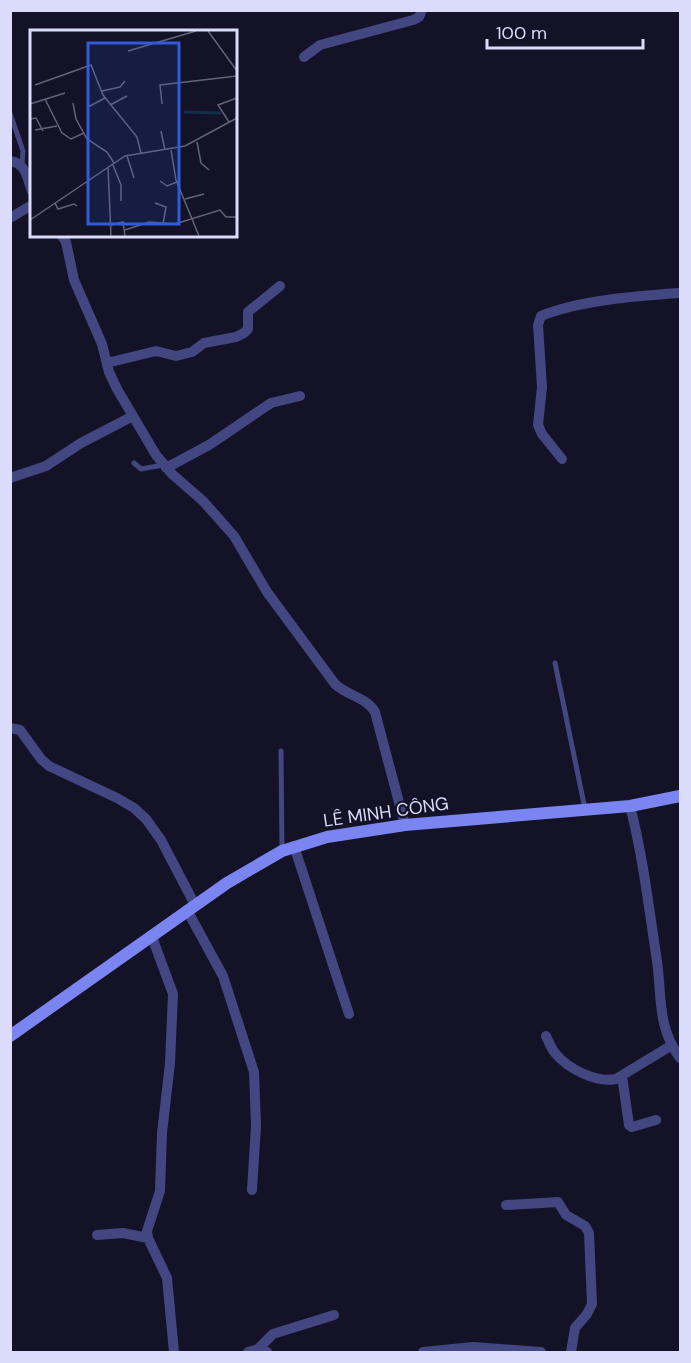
<svg xmlns="http://www.w3.org/2000/svg" width="691" height="1363" font-family="'DM Sans',sans-serif">
  <style>
    .lines { fill: none; stroke-linecap: round; stroke-linejoin: round }
    .service { stroke: #424681; stroke-width: 5 }
    .minor { stroke: #424681; stroke-width: 10 }
    .secondary { stroke: #7b85f2; stroke-width: 12 }
    .labels { text-anchor: middle; dominant-baseline: central; stroke-width: 4.5; stroke-linejoin: round; paint-order: stroke }
    .street-label { font-size: 18px; fill: #dbdbfc; stroke: #131226 }
    .inset-river { fill: none; stroke: #142e49; stroke-width: 3 }
    .inset-road { fill: none; stroke: #63627c; stroke-width: 1.5 }
    .view { fill: #305cdc; fill-opacity: 0.15; stroke: #305cdc; stroke-width: 3 }
    .inset-edge { fill: none; stroke: #dbdbfc; stroke-width: 3 }
  </style>
  <rect width="100%" height="100%" fill="#131226"/>
  <g class="lines">
    <path class="service" d="M10,113l13,38 -1,13
      M134,463l7,6 22,-4
      M555,663l30,146
      M281,751l1,100"/>
    <path class="minor" d="M304,57l16,-12 93,-25 6,-3 3,-7
      M10,161c16,2 17,17 22,30
      M10,218l22,-13
      M62,236l4,6 8,38 28,64 7,28 8,17 39,66 16,19 31,27 31,35 33,56 68,92c13,12 31,13 40,28l30,113
      M107,363l49,-12 20,5 16,-4 12,-9 32,-6 8,-4 4,-4v-17l32,-26
      M562,459l-20,-25 -4,-9 4,-38 -4,-62 3,-9c39,-16 97,-20 139,-23
      M166,468l43,-23 62,-42 29,-7
      M10,478l36,-12 35,-23 52,-27
      M10,728l10,2 21,29 8,7 68,32 17,10 12,11 15,21 34,65
      M630,806c13,50 19,103 27,155 5,36 0,66 23,97
      M294,846l55,168
      M187,910l36,66 31,96 2,54 -4,64
      M152,937l21,57 -3,69 -8,70 -2,58 -13,40 1,7 19,40 7,74
      M546,1036c3,6 5,12 9,17 13,16 41,30 61,26l56,-34
      M622,1076l7,49 3,2 24,-7
      M506,1205l52,-3 8,13 19,11 4,7 3,71 -5,10 -12,14 -4,24
      M97,1235l26,-2 25,5
      M258,1349l15,-15 61,-19
      M248,1352l10,-3 9,3
      M423,1352l50,-5 68,5"/>
    <path class="secondary" d="M10,1036l217,-153 55,-32 45,-14 78,-12 225,-19 50,-10"/>
  </g>
  <g class="labels">
    <g class="street-label">
      <text transform="translate(386 812) rotate(-8)">LÊ MINH CÔNG</text>
    </g>
  </g>
  <g transform="translate(30 30)">
    <rect width="207" height="207" fill="#131226"/>
    <path class="inset-river" d="M154,82l37,1"/>
    <path class="inset-road" d="M178,1l29,40M98,21l68,-20M5,55l56,-20 12,30 34,42 4,16M72,61l18,-4 5,-6M15,69l17,34 9,6 13,-6M43,73l3,16 11,20 20,13 7,11M0,74l35,-11M132,74l-2,-19 77,-9M80,75l17,-9M58,77l17,-9M0,89l6,-1 7,13M199,92l-11,-17 19,-7M5,100l22,-4M131,101l4,19M167,112l4,21 8,7M141,120l5,30 23,56M97,126l7,22M83,135l8,20v16M78,137l3,69M130,151l7,5 10,-4M155,169l19,-5M25,173l3,6 16,-5 3,2M125,173l11,4 -3,17M0,190l95,-64 60,-10 52,-28M81,195l12,-3 2,14M95,200l24,-8 26,2 45,-14 6,7h11"/>
    <path class="view" d="M58,13h91v181h-91z"/>
    <rect width="207" height="207" class="inset-edge"/>
  </g>
  <rect width="691" height="1363" fill="none" stroke="#dbdbfc" stroke-width="24"/>
  <path d="M487 39v9h156v-9" fill="none" stroke="#dbdbfc" stroke-width="3"/>
  <text x="496" y="39" font-size="18" fill="#dbdbfc" stroke="#131226" stroke-width="4.5" paint-order="stroke">100 m</text>
</svg>
